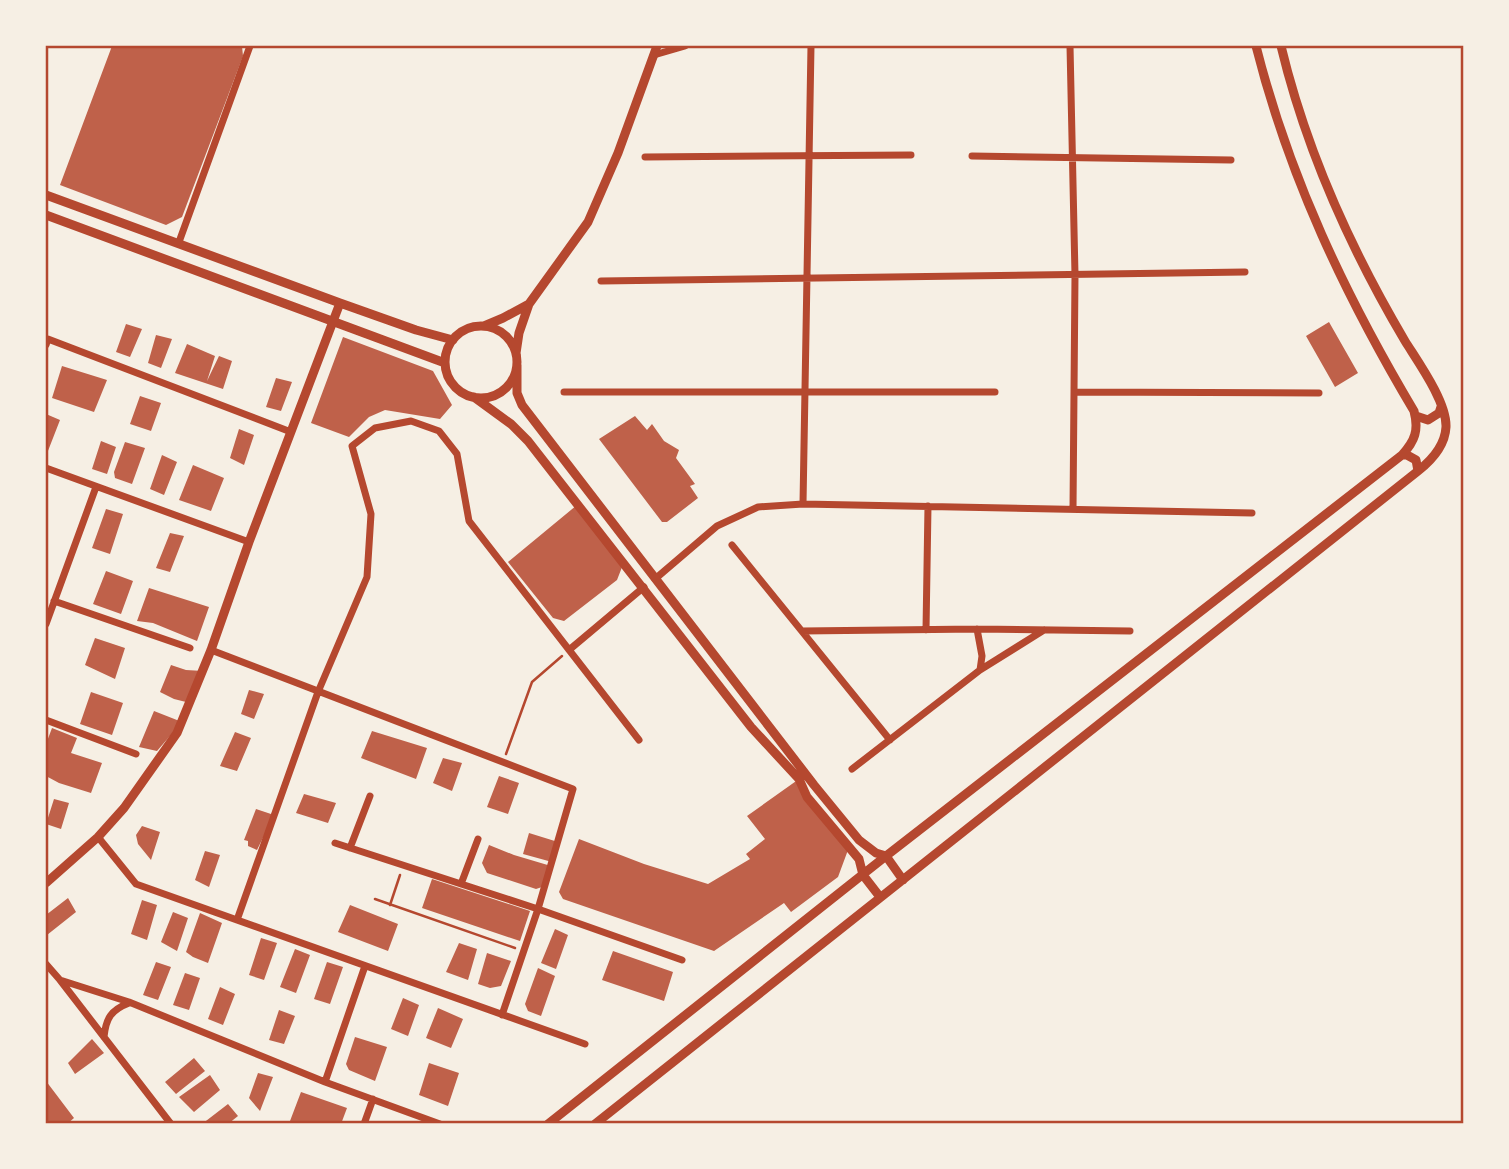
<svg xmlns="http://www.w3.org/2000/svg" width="1509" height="1169" font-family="'DejaVu Sans',sans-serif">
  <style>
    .building { fill: #bf614a }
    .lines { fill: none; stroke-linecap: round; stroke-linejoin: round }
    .path { stroke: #b5482f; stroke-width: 2.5 }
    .minor { stroke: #b5482f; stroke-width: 7 }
    .tertiary { stroke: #b5482f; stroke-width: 9 }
    .neatline { fill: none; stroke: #b5482f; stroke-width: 2.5 }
  </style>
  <rect width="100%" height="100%" fill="#f6efe4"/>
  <path class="building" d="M112,46h130l1,10 -61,161 -16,8 -106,-40z
    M1329,322l29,51 -23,14 -29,-51z
    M126,324l16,5 -12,28 -14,-5z
    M156,335l16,4 -11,29 -13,-5z
    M343,337l90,34 19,34 -12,14 -55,-9 -16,7 -20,20 -38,-14z
    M187,344l28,12 -8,25 12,-25 13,5 -9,28 -48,-16z
    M62,366l45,14 -13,32 -42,-14z
    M276,378l16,4 -11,29 -15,-4z
    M140,396l21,7 -10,28 -21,-7z
    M46,414l14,6 -14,36z
    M635,416l12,14 5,-6 12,17 15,9 -3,8 19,26 -5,2 8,12 -31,24h-5l-63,-83z
    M239,429l15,6 -10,30 -14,-7z
    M101,441l15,6 -9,27 -15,-5z
    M125,442l20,6 -13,36 -17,-6 -1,-6z
    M162,455l15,7 -13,33 -14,-6z
    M193,465l31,13 -13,33 -32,-11z
    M577,505l47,57 -7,18 -53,41 -11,-3 -45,-56z
    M106,509l17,5 -13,40 -18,-6z
    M170,533l14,3 -14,36 -14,-4z
    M106,571l27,10 -12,33 -28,-10z
    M149,588l60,19 -12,34 -44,-18 -16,-2z
    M95,638l30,10 -10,31 -30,-14z
    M171,665l15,5 17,1 -13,32 -16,-4 -14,-7z
    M249,690l15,4 -10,25 -13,-5z
    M91,692l32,11 -11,32 -32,-11z
    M154,711l28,11 -25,29 -18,-4z
    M52,728l25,10 -6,15 31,10 -11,30 -32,-10 -13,-7v-32z
    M372,731l55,17 -11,31 -55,-21z
    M235,732l16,6 -14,33 -17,-5z
    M443,758l19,5 -10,28 -19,-8z
    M499,776l20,7 -11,31 -21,-7z
    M799,779l49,71 -10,27 -47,35 -7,-9 -70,48 -151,-52 -4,-7 20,-53 65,25 64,20 42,-25 -4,-5 19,-15 -18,-23z
    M304,794l32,9 -8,20 -32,-10z
    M54,799l15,4 -8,26 -15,-5z
    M256,809l18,6 -17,35 -9,-4v-5l-4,-1z
    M142,826l18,6 -9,28 -13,-16 -2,-9z
    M529,833l29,9 -6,20 -29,-8z
    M489,845l25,10 37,11 -6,20 -9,3 -49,-16 -5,-10z
    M205,851l15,4 -11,32 -14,-7z
    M432,879l98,32 -10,30 -98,-33z
    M68,898l8,14 -29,23 -1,-20z
    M142,900l15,5 -10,35 -16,-6z
    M350,905l48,19 -10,27 -50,-19z
    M173,912l15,6 -11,33 -16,-9z
    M200,913l22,10 -14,40 -15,-6 -7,-5z
    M555,929l13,6 -12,34 -15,-6z
    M261,938l16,5 -13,37 -15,-5z
    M459,943l18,6 -9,31 -22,-8z
    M295,949l15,6 -14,38 -16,-6z
    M613,951l60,21 -9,29 -62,-21z
    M487,953l24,8 -10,25 -11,2 -12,-4z
    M156,962l15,5 -13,33 -15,-5z
    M327,962l16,5 -13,37 -16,-5z
    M538,968l17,8 -14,40 -13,-5 -3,-7z
    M185,973l15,5 -11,32 -16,-5z
    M220,987l15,7 -12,31 -15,-6z
    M403,998l16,7 -11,31 -17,-7z
    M438,1008l25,11 -12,29 -25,-10z
    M279,1010l16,6 -11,28 -15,-4z
    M355,1037l32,10 -12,34 -26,-11 -3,-6z
    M92,1039l12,14 -29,21 -7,-11z
    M194,1058l11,13 -29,23 -11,-12z
    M429,1063l30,10 -11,33 -29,-11z
    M258,1073l15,4 -13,34 -11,-13z
    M210,1075l10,15 -26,22 -15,-15z
    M46,1081l28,37 -7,6h-19l-2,-3z
    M301,1092l46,16 -6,16h-44l-7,-3z
    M228,1104l10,12 -10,8h-26z"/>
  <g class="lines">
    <path class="path" d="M506,754l26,-72 30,-26
      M375,899l140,49
      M390,905l10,-30"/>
    <path class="minor" d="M1070,46l5,229 -2,234
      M654,55l31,-9
      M972,156l259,4
      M645,157l266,-2
      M179,242l71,-196
      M601,281l644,-9
      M46,345l2,-6 243,93
      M564,392h431
      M1074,392l245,1
      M46,468l203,74
      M803,504l8,-458
      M732,545l158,195
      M655,579l62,-53 41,-19 45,-3 449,9
      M54,601l136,47
      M46,624l50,-137
      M926,630l2,-124
      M802,631l175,-2 153,2
      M211,650l362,139 -35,120 -36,106
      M569,650l75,-63
      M980,670l64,-40
      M46,720l90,34
      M852,769l128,-99 2,-14 -5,-27
      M98,837l38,47 449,160
      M335,843l203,66 144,51
      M350,848l20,-52
      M461,884l17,-45
      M237,920l81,-228 49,-115 4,-63 -19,-68 23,-18 36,-7 28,10 18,23 12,67 170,219
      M46,964l14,16 69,22 196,80 115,42
      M60,980l111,144
      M104,1037c2,-19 7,-27 25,-34
      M325,1082l40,-116
      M364,1124l9,-25"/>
    <path class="tertiary" d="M46,195l294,108 76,27 37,10
      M46,215l399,148
      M484,326l19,-8 26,-14
      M445 362a36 36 0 1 1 72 0a36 36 0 1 1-72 0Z
      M516,353l3,-20 10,-29 59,-82 30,-69 39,-107
      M517,365v28l5,12 292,380 45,55 17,13 10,3 17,24
      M474,397l37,27 17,17 223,286 48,52 8,18 52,62 4,16 17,22
      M1416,416l12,4 11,-7 2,-6
      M1402,455h5l9,5 2,11
      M46,883l52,-46 26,-29 53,-75 34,-83 38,-108 91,-239
      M548,1124l338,-268 516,-401c13,-14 17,-25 12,-44 -69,-116 -125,-234 -158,-365
      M595,1124l823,-653c14,-11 27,-25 28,-44 1,-25 -28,-65 -41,-86 -55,-93 -99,-191 -124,-295"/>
  </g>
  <rect width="1509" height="1169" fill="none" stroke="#f6efe4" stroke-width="94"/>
  <rect x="47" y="47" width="1415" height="1075" class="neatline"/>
</svg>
